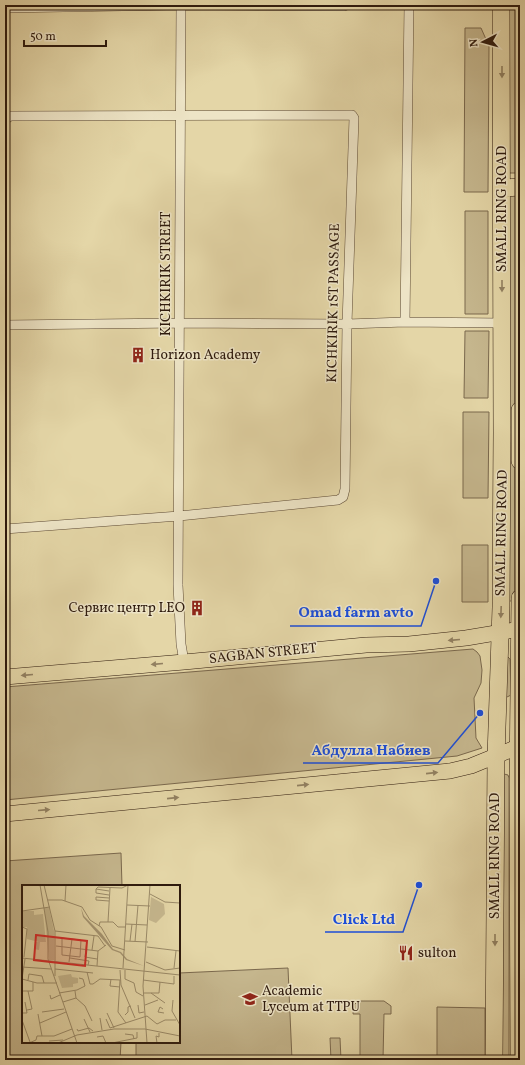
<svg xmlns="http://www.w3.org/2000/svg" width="525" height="1065" font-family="Vollkorn,serif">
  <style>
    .green { fill: #c5b68d; stroke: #7a684d }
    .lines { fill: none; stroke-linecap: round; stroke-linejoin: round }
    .street-casing { stroke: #5c4934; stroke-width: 10 }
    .primary-casing { stroke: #2e1a0d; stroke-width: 16 }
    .highway-casing { stroke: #2e1a0d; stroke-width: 18 }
    .street { stroke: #ede4c6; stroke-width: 9 }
    .primary { stroke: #e4d6a7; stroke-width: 15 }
    .highway { stroke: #e4d6a7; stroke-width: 17 }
    .oneway { fill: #928162 }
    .labels { text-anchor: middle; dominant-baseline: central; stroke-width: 3; stroke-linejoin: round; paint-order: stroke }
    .street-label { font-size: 14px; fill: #2e1a0d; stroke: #ede4c6 }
    .poi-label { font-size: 14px; fill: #2e1a0d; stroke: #ede4c6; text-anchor: start }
    .inset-road { fill: none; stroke: #9b8b69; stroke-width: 1 }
    .view { fill: #d62828; fill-opacity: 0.15; stroke: #d62828; stroke-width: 2 }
    .inset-edge { fill: none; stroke: #2e1a0d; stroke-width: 2 }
    .leader { fill: none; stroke: #1d4ed8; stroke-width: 1.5 }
    .callout-dot { fill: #1d4ed8; stroke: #ede4c6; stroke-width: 1.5 }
    .callout-label { font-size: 15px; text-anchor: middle; font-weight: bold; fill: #1d4ed8; stroke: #ede4c6; stroke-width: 3; stroke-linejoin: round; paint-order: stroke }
  </style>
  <rect width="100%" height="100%" fill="#e4d6a7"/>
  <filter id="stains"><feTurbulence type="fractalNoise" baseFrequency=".005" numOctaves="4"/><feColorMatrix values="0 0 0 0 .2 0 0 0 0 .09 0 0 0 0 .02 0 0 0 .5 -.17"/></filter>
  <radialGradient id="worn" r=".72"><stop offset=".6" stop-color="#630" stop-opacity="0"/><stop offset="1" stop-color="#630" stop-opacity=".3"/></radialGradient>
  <path class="green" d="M509,5h7v168h-7z
    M465,28h16l8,18 -1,146h-24z
    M508,194h8l-1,225h-8z
    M465,211h23v103h-23z
    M465,331h24l-1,67h-24z
    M463,412h26l-1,86h-25z
    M507,443h8v158h-8z
    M462,545h26v57h-26z
    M473,649l4,3 3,4 2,14 -1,13 -7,15 2,40 6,10 -25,8 -452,44v-113z
    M507,656l3,3 1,36 -4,2h-2z
    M504,774l4,1 1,3v282h-8z
    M121,853l1,33h-99v156h98l-1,18h-115v-199z
    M288,968l4,92h-156v-18h43v-69z
    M358,1001h26l7,5v8h-7l-1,46h-23v-46h-7l1,-9z
    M437,1007l48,1v52h-48z
    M330,1038h10l1,22h-10z"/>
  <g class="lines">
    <g class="street-casing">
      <path id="street" d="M181,5l-3,580 3,59 3,18
        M5,8l176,-3 163,1 3,-1
        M5,120l5,-4 342,-1 2,3 -7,206 -2,165 -2,8 -5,3 -159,16 -174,13
        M405,322l4,-317
        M5,325l175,-2 167,1 58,-2 97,1"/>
    </g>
    <g class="primary-casing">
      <path id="primary" d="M5,677l179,-15 182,-17 43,-1 57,-6 54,-9
        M5,814l445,-43 21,-5 49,-20"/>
    </g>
    <g class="highway-casing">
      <path id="highway" d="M503,188l17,-1
        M520,410v51
        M494,1060l2,-303 5,-150 1,-175 -1,-427
        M519,1060l-1,-277 2,-185"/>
    </g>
    <use href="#street" class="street"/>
    <use href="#primary" class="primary"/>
    <use href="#highway" class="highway"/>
  </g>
  <defs><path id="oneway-solid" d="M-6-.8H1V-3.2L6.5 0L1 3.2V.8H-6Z"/></defs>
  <g class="oneway">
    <use href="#oneway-solid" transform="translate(502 72) rotate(90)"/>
    <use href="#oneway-solid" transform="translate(502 286) rotate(90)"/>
    <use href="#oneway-solid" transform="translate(501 612) rotate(92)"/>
    <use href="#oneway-solid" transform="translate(454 640) rotate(175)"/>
    <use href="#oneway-solid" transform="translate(157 664) rotate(175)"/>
    <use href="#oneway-solid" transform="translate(27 675) rotate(175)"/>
    <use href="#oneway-solid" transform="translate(432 773) rotate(-6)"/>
    <use href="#oneway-solid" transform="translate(303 785) rotate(-6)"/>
    <use href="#oneway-solid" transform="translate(173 798) rotate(-6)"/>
    <use href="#oneway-solid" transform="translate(44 810) rotate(-5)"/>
    <use href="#oneway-solid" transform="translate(495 940) rotate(90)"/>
  </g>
  <defs>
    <g id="building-bare" transform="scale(1.2)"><path d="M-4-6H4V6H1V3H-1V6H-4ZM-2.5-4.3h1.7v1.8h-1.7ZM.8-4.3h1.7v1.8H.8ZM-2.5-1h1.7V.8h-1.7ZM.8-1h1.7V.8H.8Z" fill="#8f2418" stroke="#ede4c6" stroke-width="2.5" paint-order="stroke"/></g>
    <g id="restaurant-bare" transform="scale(1.2)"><path d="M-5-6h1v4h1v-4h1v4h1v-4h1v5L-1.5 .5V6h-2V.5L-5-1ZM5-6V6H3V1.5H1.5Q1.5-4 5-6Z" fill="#8f2418" stroke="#ede4c6" stroke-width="2.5" paint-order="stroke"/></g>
    <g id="school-bare" transform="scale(1.2)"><path d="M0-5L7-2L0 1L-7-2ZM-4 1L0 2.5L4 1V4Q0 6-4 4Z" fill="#8f2418" stroke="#ede4c6" stroke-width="2.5" paint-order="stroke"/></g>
  </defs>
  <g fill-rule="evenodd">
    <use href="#building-bare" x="138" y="355"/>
    <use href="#building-bare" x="197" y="608"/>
    <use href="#restaurant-bare" x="406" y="953"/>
    <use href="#school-bare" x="250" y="999"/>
  </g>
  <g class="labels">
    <g class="street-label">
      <text transform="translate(502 209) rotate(-90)">SMALL RING ROAD</text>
      <text transform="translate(166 274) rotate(-90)">KICHKIRIK STREET</text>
      <text transform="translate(334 303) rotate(-89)">KICHKIRIK 1ST PASSAGE</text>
      <text transform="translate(502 533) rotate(-89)">SMALL RING ROAD</text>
      <text transform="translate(263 654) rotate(-6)">SAGBAN STREET</text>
      <text transform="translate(495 856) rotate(-90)">SMALL RING ROAD</text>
    </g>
    <g class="poi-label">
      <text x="150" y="355">Horizon Academy</text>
      <text x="185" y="608" text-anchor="end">Сервис центр LEO</text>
      <text x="418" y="953">sulton</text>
      <text x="262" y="991">Academic<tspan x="262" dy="16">Lyceum at TTPU</tspan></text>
    </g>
  </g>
  <g transform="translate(22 885)">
    <rect width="158" height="158" fill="#e4d6a7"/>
    <path d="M129,12l13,7 1,10 -9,9 -7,-3zM22,23h5l5,23v29h-5zM0,26h12v4l9,-1 3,28h-6l-1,8 -5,-1 1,-7h4l-12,-3v-12h-5zM49,89l1,3 6,1v5l-5,1v3l-11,1 -4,-12z" fill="#c5b68d"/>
    <path d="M59,23l3,8 18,18 11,15 8,3 6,7 17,7 -18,-6 -6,-7 -8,-3 -29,-33z" fill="#a69673"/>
    <path class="inset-road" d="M18,0l8,47v27l29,84M22,0l11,46v45M74,4l2,-2 24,1 6,-3M128,9l15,8 15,1M87,10l-13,-2v-4l13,2M26,15h14l20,7 8,13 11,7 11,19 13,4M43,16l1,-16M87,16l-13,-1v-3l13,1M105,20l23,1M0,26l28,-4M86,37l2,-34M104,39l21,1M77,41l1,-4h13l5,5h8M0,42l5,2 -3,28M33,46l43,5 7,10M40,53l19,2 -1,17 -18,-2zM65,55l-2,17 12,2M103,56l23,1M108,56l2,-17M113,57l3,-37M34,61l42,5M125,62l33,4M70,65l2,-14M0,73l158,17M48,73l19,3 -1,4M3,74l-3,20 15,4h20M47,77l3,-23M124,77l19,8 15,-2M75,81l1,-15 8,-6M0,82l29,2M101,83l5,-83M152,83l2,-17M33,84l38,4M98,85l1,15 14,33M103,85v9l9,4 2,9 7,4M65,87l3,12h3l7,-5 20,1 -2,32 8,11M89,94l-1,7 10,1M6,95l1,-6 13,2 2,7M121,95l31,4v-8M0,106h11v-9M37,108l18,-3 8,-4 -2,-7 -4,-1M122,108h15l1,-11M129,108l14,10M28,110l1,4 9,-4M54,113l9,8 7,15M151,115l-1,11 8,14M41,117l13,-4 -1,-7M116,120l1,8 5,-1M123,120l13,-5M141,124l-3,-2 -2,5 6,1M5,125l5,-1 -4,-18M20,127l22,-3M0,128h5l-2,-11M85,128l7,15M16,129l4,22M103,130l3,-3v-5l3,-1M78,133l2,12M62,134l6,13M84,134l4,9 37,-12 10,8 8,-4h11M0,135l8,22M18,138l26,-11M55,144l1,2 11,-3 4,3M103,149l8,1 1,4M75,152l6,-1 3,7M27,156l14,-1M7,158l7,-3 1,-4h17l18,-7M36,158l19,-8 37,-6h31l35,7M90,158l25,-5v-6M125,158l-4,-57 7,-101M135,158l-1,-7 3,1v-4"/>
    <path class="view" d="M14,50l51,6 -2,25 -51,-6z"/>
    <rect width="158" height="158" class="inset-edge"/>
  </g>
  <path class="leader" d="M436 581L421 626H290M480 713L438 763H303M419 885L403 932H325"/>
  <g class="callout-dot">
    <circle cx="436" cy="581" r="4"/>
    <circle cx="480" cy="713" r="4"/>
    <circle cx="419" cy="885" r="4"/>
  </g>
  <g class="callout-label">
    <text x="356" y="617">Omad farm avto</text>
    <text x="371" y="755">Абдулла Набиев</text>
    <text x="364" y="924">Click Ltd</text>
  </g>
  <rect width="525" height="1065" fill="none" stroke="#e4d6a7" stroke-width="20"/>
  <rect x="6" y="6" width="513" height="1053" fill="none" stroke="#2e1a0d" stroke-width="2"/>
  <rect x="10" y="10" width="505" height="1045" fill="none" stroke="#2e1a0d"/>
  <g transform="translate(483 42) rotate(264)" stroke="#ede4c6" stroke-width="3" paint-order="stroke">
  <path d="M0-3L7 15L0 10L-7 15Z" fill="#2e1a0d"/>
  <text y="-6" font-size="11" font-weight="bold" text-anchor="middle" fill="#2e1a0d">N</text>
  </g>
  <path d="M24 40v6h82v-6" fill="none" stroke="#2e1a0d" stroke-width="2"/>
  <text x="30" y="40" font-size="12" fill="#2e1a0d" stroke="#ede4c6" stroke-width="3" paint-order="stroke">50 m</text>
  <rect width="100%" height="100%" filter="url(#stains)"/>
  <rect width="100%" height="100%" fill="url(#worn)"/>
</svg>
